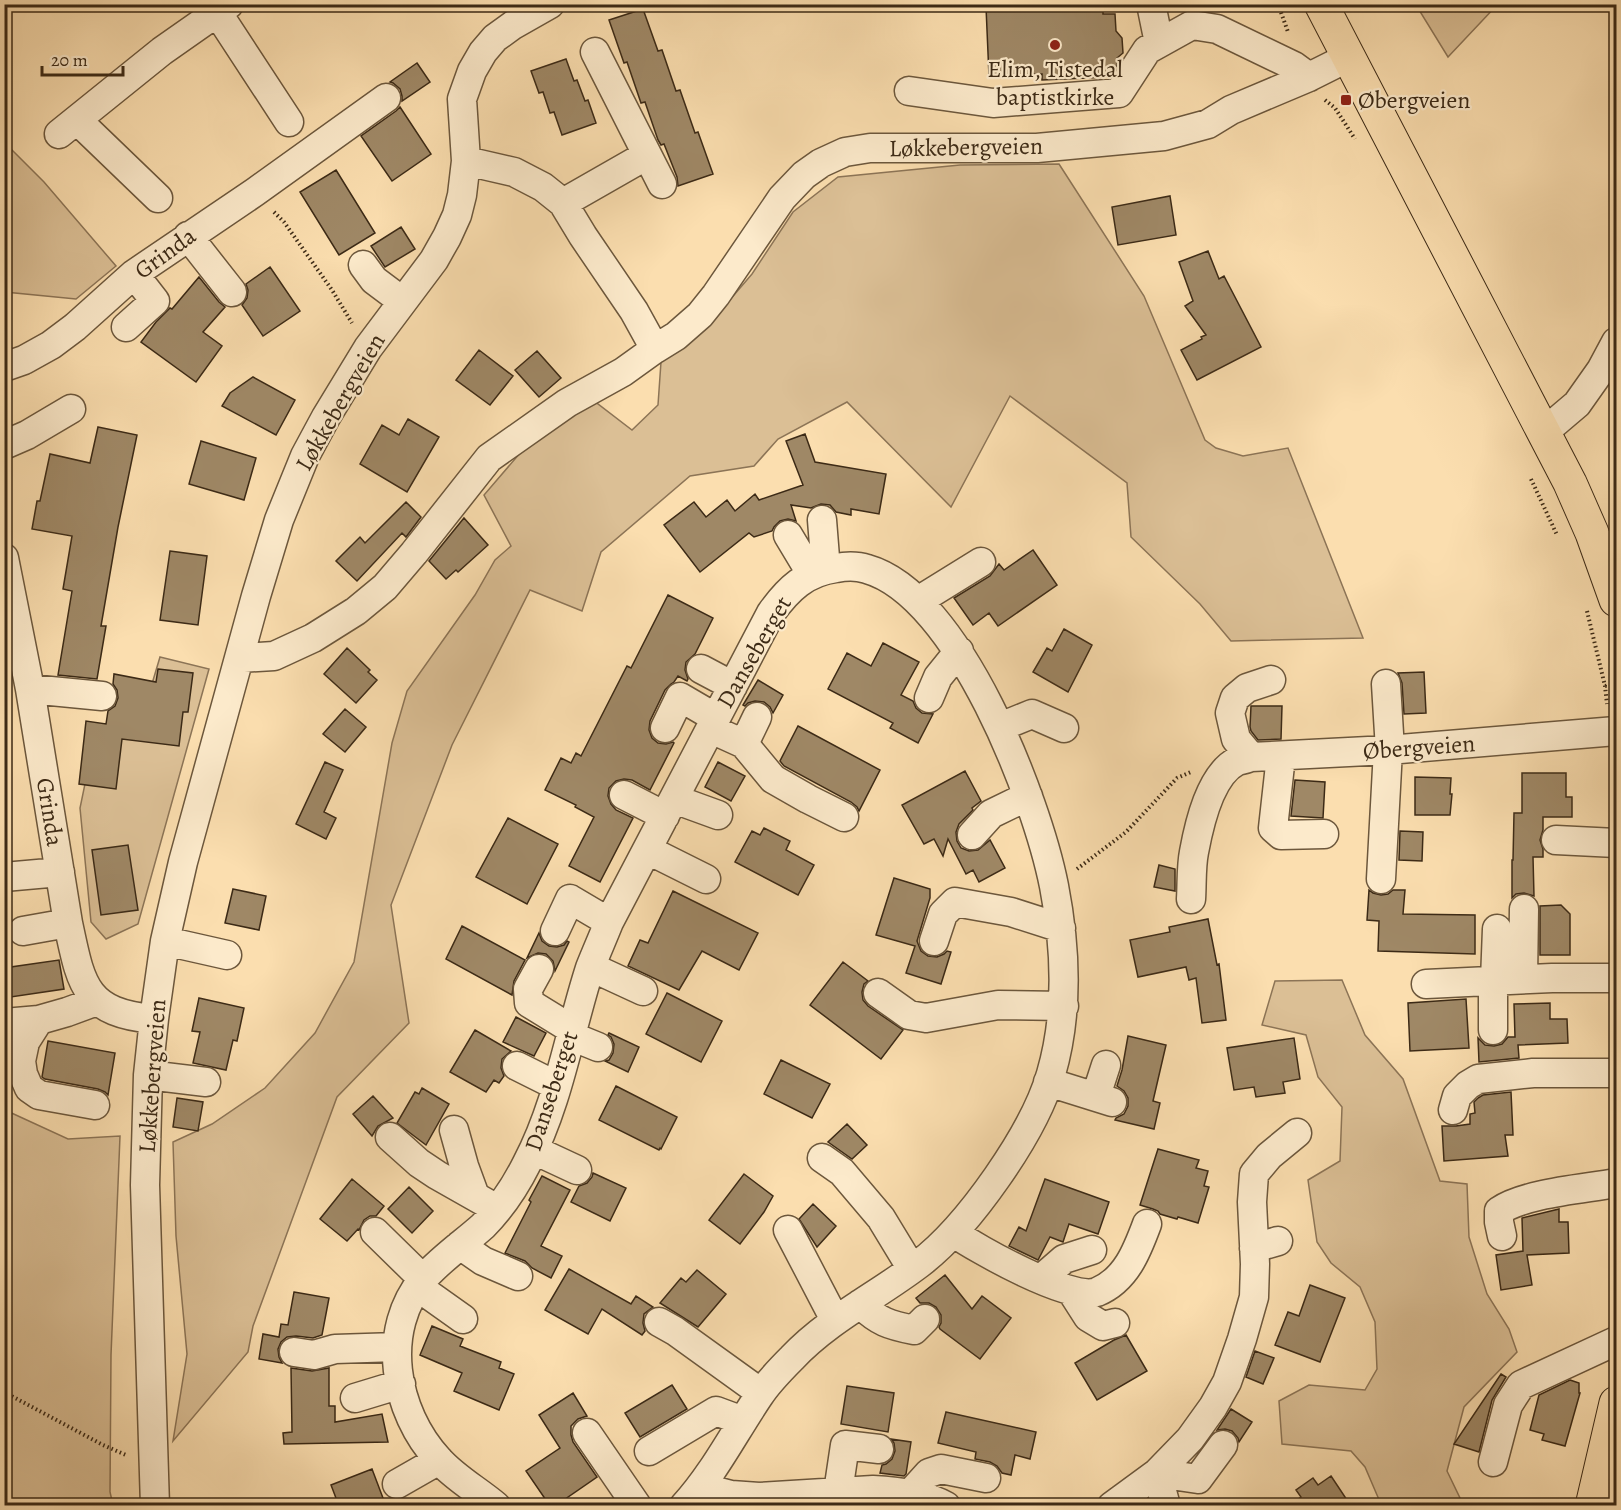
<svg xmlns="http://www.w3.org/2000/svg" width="1621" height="1510" font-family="Alegreya,serif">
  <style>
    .green { fill: #dbbf95; stroke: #8c7456; stroke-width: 1.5 }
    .building { fill: #9f8866; stroke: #3c2a16; stroke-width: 1.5 }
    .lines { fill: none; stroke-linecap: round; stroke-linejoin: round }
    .minor-casing { stroke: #6c573c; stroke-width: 31 }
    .major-casing { stroke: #3c2a16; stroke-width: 35 }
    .path { stroke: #3c2a16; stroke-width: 4; stroke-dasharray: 1.5 3; stroke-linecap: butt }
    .minor { stroke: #fceacb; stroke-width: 28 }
    .major { stroke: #fbdeaf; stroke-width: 33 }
    .poi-dot { fill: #8f2418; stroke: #fceacb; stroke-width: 2 }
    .labels { text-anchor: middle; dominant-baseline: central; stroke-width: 4.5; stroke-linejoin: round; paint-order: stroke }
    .poi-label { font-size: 24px; fill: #3c2a16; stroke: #fceacb }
    .street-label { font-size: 24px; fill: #3c2a16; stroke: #fceacb }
  </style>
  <rect width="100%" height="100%" fill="#fbdeaf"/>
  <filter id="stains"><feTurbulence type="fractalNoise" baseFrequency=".00333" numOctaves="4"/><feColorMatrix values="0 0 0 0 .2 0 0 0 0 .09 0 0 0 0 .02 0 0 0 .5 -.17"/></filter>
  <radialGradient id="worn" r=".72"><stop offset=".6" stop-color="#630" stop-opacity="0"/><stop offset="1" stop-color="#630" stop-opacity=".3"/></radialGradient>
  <path class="green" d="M1416,5h81l-49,52z
    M4,142l40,40 72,84 -40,33 -71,-7z
    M1059,164l85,132 61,144 11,8 27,8 45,-8 75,190 -132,3 -31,-37 -69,-67 -4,-54 -117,-87 -59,111 -104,-105 -69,37 -24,27 -64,10 -89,76 -19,59 -52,-21 -78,155 -61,160 18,118 -72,74 -84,229 -5,26 -75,89 14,-87 -11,-118 -3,-94 39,-18 53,-36 50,-55 39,-71 38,-219 15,-52 68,-96 20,-35 16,-14 -27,-51 55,-64 55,-30 38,29 26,-25 3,-43 49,-39 42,-49 41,-62 45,-35 122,-12z
    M160,657l49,12 -71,255 -32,15 -15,-17 -11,-114 7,-34 56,-60z
    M1342,980l23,55 38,44 37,102 27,3 2,53 18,57 22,35 8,23 -53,55 -17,64 13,27v7h-81l1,-3 -15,-35 -14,-16 -69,-7 -3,-43 30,-16 56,5 12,-21 -2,-47 -15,-35 -29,-24 -14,-21 -9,-62 32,-19 2,-54 -24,-30 -12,-42 -44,-10 13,-44z
    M5,1110l63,29 52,-3 -9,219 -1,137 3,13h-108z"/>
  <path class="building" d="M992,4h111v10h12l1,17 6,7 1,15 -6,5v7l-7,12 -68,3v-6l-53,2 -3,-69 6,-1z
    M643,9l15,42 4,-1 14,41 4,-1 15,43 3,-1 15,42 -35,12 -1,-9 -13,-33 -3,1 -3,-5 -13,-38 -4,1 -14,-41 -3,1 -15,-43z
    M566,59l8,22 3,-1 8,21 3,-1 8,23 -34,12 -8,-23 -4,1 -7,-21 -4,1 -8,-22z
    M417,63l13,19 -28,19v-5l-2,-7 -7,-6 -3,-1z
    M400,107l31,47 -39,27 -31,-45 35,-25z
    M336,170l39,63 -36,22 -39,-63z
    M1170,196l6,39 -58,10 -6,-38z
    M401,227l14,22 -30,18 -14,-21z
    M1208,251l11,28 5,-3 37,71 -64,33 -16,-30 21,-11 -1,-2 5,-2 -21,-29 8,-5 -14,-39z
    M270,267l30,44 -37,25 -21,-31 5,-7 1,-8 -2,-6z
    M199,277l20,25 6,5 -22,25 19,14 -26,36 -55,-40 15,-20 14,-14 2,1z
    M479,350l34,26 -23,29 -34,-25z
    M537,351l24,27 -22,19 -24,-27z
    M253,377l42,23 -19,35 -54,-29 8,-13z
    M408,419l31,18 -32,55 -47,-28 22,-39 17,10z
    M98,427l39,8 -19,92 -17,99h5l-9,53 -39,-4 14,-84 -9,-2 9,-53 -40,-7 5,-28h3l10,-47 40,9z
    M805,434l10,28 71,12 -7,40 -28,-5v6l-15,-3 -6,-7 -9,-1 -10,4 -20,-3 5,16 -8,-2 -8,2 -6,6 -2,4 -18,6 -5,-4 -49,39 -36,-47 30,-23 12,15 21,-17 8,11 20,-17 4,6 44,-15 -17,-44z
    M201,441l55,17 -12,42 -55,-16z
    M406,502l15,15 -15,20 -4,-4 -45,48 -21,-20 24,-24 5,6z
    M464,518l24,27 -30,27 -2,-2 -10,9 -17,-18z
    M1033,550l24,35 -59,41 -9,-13 -16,12 -19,-27 36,-22 9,-12 5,6z
    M170,551l37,5 -9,69 -38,-5z
    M668,595l45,23 -18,36 -9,8 -1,8 3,9 -1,2 -9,-5 -4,6 -3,2 -6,6 -15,31 -1,9 3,8 6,5 8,1 7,-2 1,1 -24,47 -18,-10 -8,-1 -8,2 -7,7 -1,8 3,8 5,6 17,8 -33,64 -31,-16 25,-49 -19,-10 1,-2 -31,-15 16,-32 10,5 5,-10 5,3 46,-90 4,2z
    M1064,629l28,16 -24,47 -35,-20 14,-24 5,3z
    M883,643l36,19 -18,33 12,6 3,7 6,5 11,1 -15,29 -28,-15 3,-5 -65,-34 19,-36 24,13z
    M347,648l23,22 -2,2 9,8 -21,23 -32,-29z
    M158,669l35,4 -5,39h-5l-4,34 -57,-7 -6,50 -37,-5 7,-63 20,3 2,-13 7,-5 3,-8 -1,-8 -4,-6 1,-10 42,8z
    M1424,672l2,41 -22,1 -2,-31 -4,-10z
    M758,680l25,15 -10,18 -3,-6 -6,-5 -9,-1 -7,2 -3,3 -2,-1z
    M1251,706h31l-1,33 -23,1 -7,-9 -1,-4z
    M345,709l21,18 -21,25 -22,-18z
    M798,726l82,44 -21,41 -2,-4 -6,-5 -67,-36 -4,-5z
    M325,762l18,8 -19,42 12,6 -10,21 -30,-15z
    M718,762l27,14 -14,25 -26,-14z
    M965,771l16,30 -9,7 1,2 -14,14 -3,8 1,9 4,7 8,3 9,-1 12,-10 15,28 -26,14 -6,-12 -7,4 -18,-35 -5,17 -9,-17 -10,5 -22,-39z
    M1522,773h44v24h6v20h-29v13l-3,10 3,9v8h-10l1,39 -10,-3 -8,1 -4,4v-38h1l1,-47h8z
    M1415,777l36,1 -1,16h2l-2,21h-35z
    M1295,780l30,2 -2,36 -32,-2z
    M508,818l50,26 -31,60 -51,-27z
    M764,828l26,13 -4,9 28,15 -16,30 -63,-33 17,-31 8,4z
    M1400,831l23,1 -1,29 -23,-1z
    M128,845l10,65 -37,5 -9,-65z
    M1159,865l16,4v22l-21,-4z
    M894,878l36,11v9l-13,43 4,10 7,5 9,1 7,-3 3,-3 4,1 -10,32 -35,-11 9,-27 -39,-11z
    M233,889l33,7 -7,34 -34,-7z
    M1369,890l4,3 8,2 7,-1 5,-4h12l-2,24 72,1v39l-97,-3 1,-30 -12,-1z
    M673,891l85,42 -19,37 -37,-19 -23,39 -51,-24 12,-26 8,3z
    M1561,905l9,9v41h-30v-49z
    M1208,919l9,46 2,-1 7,56 -24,3 -6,-45 -7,2 -3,-13 -48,10 -8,-37 40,-8 -1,-5z
    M462,926l63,34 -11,21 -2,14 -66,-36z
    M539,933l3,8 7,5 8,1 7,-2 3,-4 2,1 -14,29 -2,-10 -7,-7 -8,-1 -11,5z
    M59,960l5,29 -60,9v-30z
    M843,962l25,19 -4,3 -2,8 1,8 5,6 35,24 -22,29 -71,-54z
    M667,993l55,28 -21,41 -55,-28z
    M199,998l45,10 -7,33 -4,-1 -7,30 -33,-7 7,-31 -8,-1z
    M1466,999l3,49 -59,3 -2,-48z
    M1550,1003v16h17l1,24 -50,2 1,13 -40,4 -1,-24 7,7 9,1 8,-2 6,-7h7l-1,-33z
    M516,1017l30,16 -12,23 -31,-14z
    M475,1030l36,21 -9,8 -1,9 3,8 -5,7 -5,-3 -8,12 -36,-20z
    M609,1033l30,14 -11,25 -23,-11 4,-1 4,-7 1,-9 -3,-7 -3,-2z
    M1128,1036l38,9 -13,56 7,2 -6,26 -39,-9 1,-2 8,-4 4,-8v-8l-4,-7 -7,-5 5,-16z
    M1294,1038l6,41 -17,3 2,11 -29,4 -2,-10 -20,3 -7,-42z
    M48,1041l67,12 -7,42 -3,-3 -7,-3 -53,-10 -3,-2z
    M781,1060l49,24 -18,34 -48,-24z
    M616,1086l61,31 -16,32 -1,-1 -1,2 -60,-30z
    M422,1088l27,16 -23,41 -29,-22 18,-31 4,2z
    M1511,1092l2,43h-8l3,21 -64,5 -2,-35h14l14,-2v-10l5,-1 -1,-11 4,-4 5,-3z
    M373,1096l20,22 -15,8 -6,10 -19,-22z
    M177,1098l26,4 -5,29 -25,-4z
    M847,1124l20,21 -15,14 -24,-17z
    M1158,1149l41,11 -3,8 12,3 -4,15 5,1 -11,36 -20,-6 -1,2 -17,-5 -2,-3 -5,-2 -13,-4z
    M593,1173l33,15 -16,33 -39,-19 8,-16 8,-3 5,-6z
    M744,1174l29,22 -9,16 -24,32 -31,-24z
    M542,1176l28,14 -29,56 21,10 -11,22 -19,-10 -7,-7 -20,-8 26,-51 -2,-2z
    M352,1179l32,27 -8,10h-6l-6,4 -5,10 -1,-1 -11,12 -27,-22z
    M1045,1179l64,23 -11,32 -29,-10 -6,18 -13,-5 -12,23 -29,-14 10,-19 7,4z
    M409,1187l24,24 -21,22 -24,-24z
    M813,1204l23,22 -19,21 -18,-28z
    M1559,1209v13h9l1,31 -42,2 5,30 -31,5 -5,-35 27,-4 -1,-33z
    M569,1269l62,35 5,-8 17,11 -9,7 -1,9 2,8 -3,4 -40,-26 -14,25 -43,-24z
    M697,1270l29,24 -28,33 -38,-24 21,-25 5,4z
    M945,1275l27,34 10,-13 29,22 -31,41 -40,-30 -1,-2 2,-4v-8l-5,-8 -7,-4h-9l-4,-5z
    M1310,1285l35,13 -25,64 -45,-17 13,-33 11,4z
    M294,1292l35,6 -7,37 -9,3 -17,-2 -9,1 -6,5 -3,7 1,8 3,6 -23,-4 4,-25 16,3 2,-13 7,1z
    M432,1326l31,13 -3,7 41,16 -2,6 15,6 -15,36 -45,-19 8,-18 -42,-18z
    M1126,1335l21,36 -50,29 -22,-37 39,-23z
    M1255,1351l19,7 -11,26 -17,-7z
    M291,1368l21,3 17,-3v38h6v16l47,-8 6,28 -104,2 -1,-11 9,-1z
    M1501,1374l5,3 -14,23 -13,52 -25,-8z
    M1570,1380l9,3v10h1l-15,53 -23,-6 2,-6 -14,-4 9,-35z
    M672,1385l15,24 -47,28 -15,-24z
    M847,1386l47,7 -6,39 -47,-8z
    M573,1393l14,23 -9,3 -7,7v9l2,7 24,35 -42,29h-5l-24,-35 34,-23 -21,-33z
    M1231,1409l21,13 -13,20 -1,-4 -6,-7 -7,-2 -8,1z
    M946,1412l90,20 -6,27 -15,-4 -4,20 -9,-2 -5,-7 -7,-4 -15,-3 1,-7 -38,-9z
    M891,1439l20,3 -5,32 -2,2 -24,-3 2,-8 4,-1 6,-5 3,-8 -1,-8z
    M372,1469l14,37h-47l-8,-21z
    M1331,1476l20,30h-62l12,-9 -5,-7 17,-12 5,7z"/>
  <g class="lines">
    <g class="minor-casing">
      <path id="minor" d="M1151,4l8,39
        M217,12l72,110
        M595,52l67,132
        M909,91l84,12 126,-10 28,-43 45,-25 25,4 77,37 15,11
        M77,120l81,78
        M59,134l103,-83 67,-47
        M466,161l48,11 29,15 20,16 20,33 51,75 21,38
        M563,203l84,-48
        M188,236l44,56
        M363,265l11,15 28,21
        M126,327l29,-26 -21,-27
        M4,367l20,-7 27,-15 24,-18 59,-53 121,-82 131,-94
        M1544,432l33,-28 24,-34 15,-28
        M4,445l23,-10 44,-26
        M822,520l4,50
        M788,535l24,40
        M4,558l26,131 38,234c13,61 16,90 86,96
        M918,601l63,-39
        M240,658l34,-2 39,-18 43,-27 29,-24 29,-34 75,-95 78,-55 56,-31 32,-23 21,-13 24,-21 16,-20 66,-97 22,-23 17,-12 24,-11 25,-4h167l127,-12 44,-12 23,-14 78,-33 40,-20
        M701,669l32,17
        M1386,684l4,66
        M30,689l72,7
        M929,698l9,-21 21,-26
        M1000,727l32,-13 32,14
        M665,728l15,-31 36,21
        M711,729l33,15 29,35 35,20 36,18
        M744,744l13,-27
        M1281,756l-8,72 8,7 43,-1
        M1251,757l-15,-18 -6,-26 5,-15 12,-10 24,-8
        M624,795l41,21
        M674,799l44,16
        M972,835l19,-21 37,-18
        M1556,840l60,3
        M648,850l58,29
        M4,877l56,-5
        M1381,879l7,-129
        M1191,899c1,-15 0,-32 3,-47 5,-27 16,-77 43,-91 4,-1 9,-2 14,-4l137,-7 228,-19
        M23,931l45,-8
        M555,931l15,-32 39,23
        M165,941l62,14
        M934,941l9,-27 12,-12 56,10 50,16
        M591,967l52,24
        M539,969l-11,20 1,14 44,27
        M1523,979l1,-70
        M1495,980l2,-51
        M1493,981v49
        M1426,984l126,-6h64
        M878,993l31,22 17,3 72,-13 66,1
        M39,1020l-14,22 -4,19 2,13 6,14 10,7 56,10
        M4,1023l35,-3 28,-8 30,-11
        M571,1036l27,11
        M517,1066l40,20
        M148,1075l58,7
        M1048,1082l64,20
        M1096,1096l10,-31
        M1453,1110l4,-14 11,-11 10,-6 55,-6h83
        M454,1130l10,36 11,30
        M390,1137l29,26 18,12 60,34
        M534,1150l43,20
        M822,1158l20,14 39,46 31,51
        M788,1230l47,90
        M375,1232l48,47
        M954,1233c23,16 117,69 143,59 29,-12 40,-41 50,-68
        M1502,1236l-3,-14v-11c26,-18 85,-22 117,-28
        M460,1245l23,16 35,15
        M1254,1248l24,-7
        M1041,1279l23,-20 28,-9
        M418,1287l45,32
        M1072,1292l16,25 15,9 12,-3
        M860,1304c19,18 29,21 54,26l11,-11
        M659,1322l16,9 86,62
        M294,1352l20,3 21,-6 62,-2
        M355,1398l46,-14
        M587,1433l50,73
        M649,1451l67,-40 27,10
        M1493,1462l15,-57 13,-20 95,-44
        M1157,1473l41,6 25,-34
        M1157,1473l9,33
        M397,1484l42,-24
        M700,1487l31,8 28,2 114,-7c24,1 51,4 73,16
        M838,1492l7,-47 34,4
        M910,1494l19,-21 12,-4 45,9
        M155,1506l-10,-321 3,-110 6,-56 11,-78 18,-79 73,-266 23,-76 26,-64 21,-39 42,-69 66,-88 13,-23 10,-22 5,-20 4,-34 -4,-62 10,-28 11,-19 12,-14 18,-13 37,-21
        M496,1506c-19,-16 -41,-28 -57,-46 -45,-48 -60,-131 -14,-183 17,-19 39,-34 58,-51 18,-18 33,-41 44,-63 32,-61 42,-130 63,-195 6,-15 13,-31 19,-46l162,-309c17,-24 35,-41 65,-45 10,-2 22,-2 31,1 92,26 170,231 187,317 12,62 15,126 -3,188 -17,59 -83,153 -132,190 -42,32 -90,55 -127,94 -12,12 -24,24 -33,38 -25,37 -45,77 -75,110
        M1112,1506l45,-33 33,-34 23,-32 14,-25 15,-43 12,-42 1,-33 -3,-62 2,-28 15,-18 28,-23"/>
    </g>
    <g class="major-casing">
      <path id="major" d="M1321,4l249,479 22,50 24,67
        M1592,1506l24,-103"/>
    </g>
    <path class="path" d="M1278,4l10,28
      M576,10l13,-6
      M1325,100l10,8 20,31
      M274,212l10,10 48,68 20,33
      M1531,479l26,56
      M1587,611l18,75 2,18
      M1605,686l11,-2
      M1077,869l49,-37 51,-54 14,-6
      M4,1392l99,53 23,10"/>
    <use href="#minor" class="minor"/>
    <use href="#major" class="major"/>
  </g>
  <g class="poi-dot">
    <circle cx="1055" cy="45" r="6"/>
    <rect x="1340" y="94" width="12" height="12" rx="3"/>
  </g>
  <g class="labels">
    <g class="poi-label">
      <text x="1055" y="69">Elim, Tistedal<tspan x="1055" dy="28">baptistkirke</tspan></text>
      <text x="1358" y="100" text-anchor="start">Øbergveien</text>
    </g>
    <g class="street-label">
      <text transform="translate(966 147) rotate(-1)">Løkkebergveien</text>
      <text transform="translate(165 253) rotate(-36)">Grinda</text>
      <text transform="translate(340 402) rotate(-60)">Løkkebergveien</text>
      <text transform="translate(754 652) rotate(-60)">Danseberget</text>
      <text transform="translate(1419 747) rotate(-4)">Øbergveien</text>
      <text transform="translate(50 812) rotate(81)">Grinda</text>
      <text transform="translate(152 1076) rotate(-86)">Løkkebergveien</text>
      <text transform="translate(551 1091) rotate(-72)">Danseberget</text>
    </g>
  </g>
  <rect width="1621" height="1510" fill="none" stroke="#fbdeaf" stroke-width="24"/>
  <rect x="6" y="6" width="1609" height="1498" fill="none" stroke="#3c2a16" stroke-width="3"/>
  <rect x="12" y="12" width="1597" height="1486" fill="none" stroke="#3c2a16" stroke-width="1.5"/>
  <path d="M42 66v9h81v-9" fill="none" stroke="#3c2a16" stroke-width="3"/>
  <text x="51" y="66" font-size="18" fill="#3c2a16" stroke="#fceacb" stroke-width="4.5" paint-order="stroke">20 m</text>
  <rect width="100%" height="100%" filter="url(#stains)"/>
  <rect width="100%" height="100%" fill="url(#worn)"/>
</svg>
